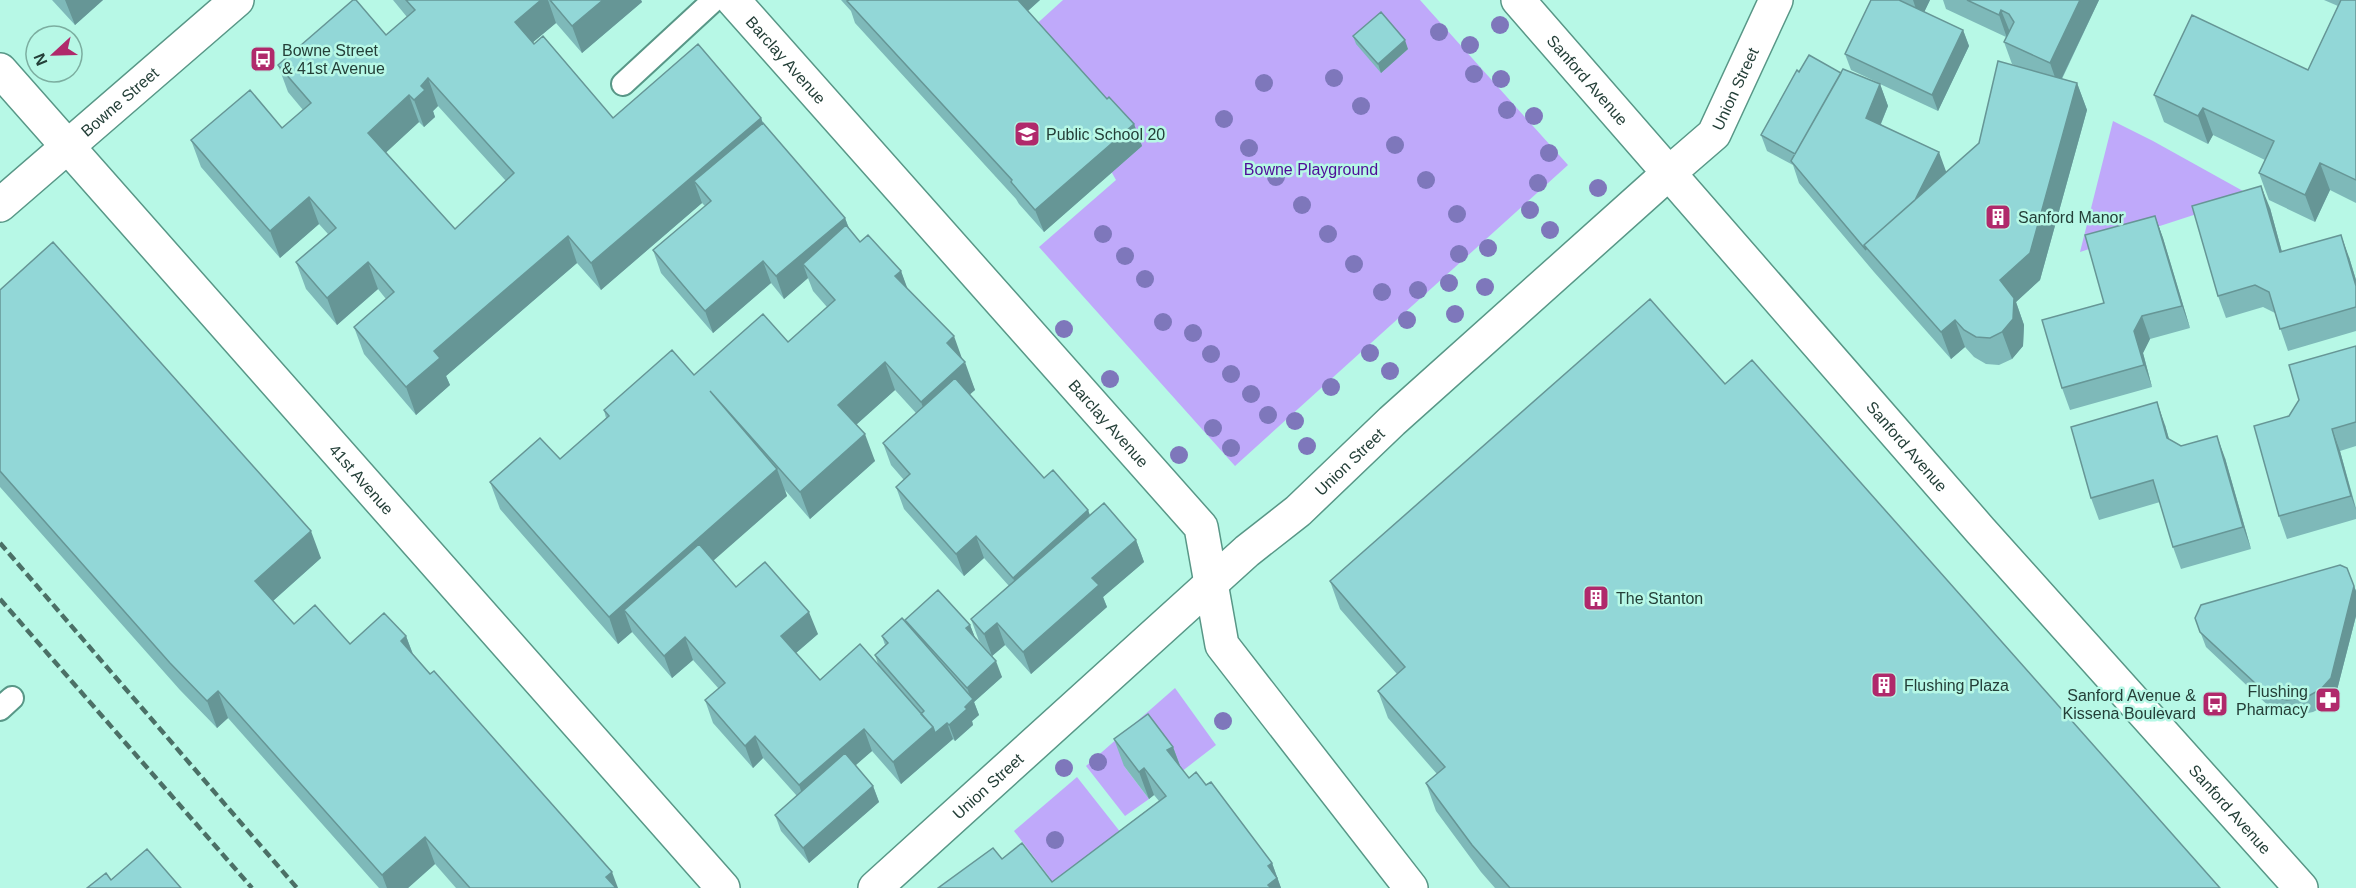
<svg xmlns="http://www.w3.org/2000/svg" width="2356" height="888" font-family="Arial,sans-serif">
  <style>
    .green { fill: #bfa9fa }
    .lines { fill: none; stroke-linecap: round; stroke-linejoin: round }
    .lane-casing { stroke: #589787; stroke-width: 26 }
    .street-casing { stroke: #589787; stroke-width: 36 }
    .secondary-casing { stroke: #589787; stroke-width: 36 }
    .lane { stroke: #fff; stroke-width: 22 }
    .street { stroke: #fff; stroke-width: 33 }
    .secondary { stroke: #fff; stroke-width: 33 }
    .rail { stroke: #4b7066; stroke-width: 4.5; stroke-dasharray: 9 4.5; stroke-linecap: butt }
    .tree { fill: #7e77bb }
    .wall { fill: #7eb9b9; fill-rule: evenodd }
    .shaded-wall { fill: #669696 }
    .building { fill: #92d7d7; stroke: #669696; stroke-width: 1.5; fill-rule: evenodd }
    .labels { text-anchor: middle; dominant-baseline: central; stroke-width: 5; stroke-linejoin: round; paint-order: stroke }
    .poi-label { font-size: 16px; fill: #243f38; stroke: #b7f8e6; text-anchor: start }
    .street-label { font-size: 16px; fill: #243f38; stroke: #b7f8e6 }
    .park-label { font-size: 16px; fill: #4f0d98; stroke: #b7f8e6 }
  </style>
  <rect width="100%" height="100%" fill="#b7f8e6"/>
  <path class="green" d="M1063,0h357l148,165 -333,301 -196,-219 77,-67 -85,-151z
    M2113,121l40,20 99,55 -172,56z
    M1175,688l41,57 -35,27 -57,-6 25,33 -24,17 -39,-50z
    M1077,777l48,61 -64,50 -19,-5 8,-5 -36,-47z"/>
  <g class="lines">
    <g class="lane-casing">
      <path id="lane" d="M623,84l91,-84
        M0,709l12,-11"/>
    </g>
    <g class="street-casing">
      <g id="street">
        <path id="s1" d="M733,0l468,527 21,118 189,243"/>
        <path id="s2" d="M0,70l723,818"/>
        <path id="s3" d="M1670,172l44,-38 62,-134"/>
      </g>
    </g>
    <g class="secondary-casing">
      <g id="secondary">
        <path id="s4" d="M1518,0l462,530 321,358"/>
        <path id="s5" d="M0,205l237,-205"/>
        <path id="s6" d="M875,888l372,-337 51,-40 94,-90 278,-249"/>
      </g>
    </g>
    <use href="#lane" class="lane"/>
    <use href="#street" class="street"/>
    <use href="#secondary" class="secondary"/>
    <path class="rail" d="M0,543l297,345
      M0,599l252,289"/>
  </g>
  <g class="tree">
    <circle cx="1500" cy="25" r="9"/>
    <circle cx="1439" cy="32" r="9"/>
    <circle cx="1470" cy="45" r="9"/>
    <circle cx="1474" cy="74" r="9"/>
    <circle cx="1334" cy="78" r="9"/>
    <circle cx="1501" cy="79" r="9"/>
    <circle cx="1264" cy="83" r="9"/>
    <circle cx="1361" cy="106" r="9"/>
    <circle cx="1507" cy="110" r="9"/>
    <circle cx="1534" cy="116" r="9"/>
    <circle cx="1224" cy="119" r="9"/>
    <circle cx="1395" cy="145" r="9"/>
    <circle cx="1249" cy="148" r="9"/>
    <circle cx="1549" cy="153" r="9"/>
    <circle cx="1276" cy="177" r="9"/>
    <circle cx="1426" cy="180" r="9"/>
    <circle cx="1538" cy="183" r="9"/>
    <circle cx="1598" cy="188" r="9"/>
    <circle cx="1302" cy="205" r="9"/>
    <circle cx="1530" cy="210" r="9"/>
    <circle cx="1457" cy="214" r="9"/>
    <circle cx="1550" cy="230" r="9"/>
    <circle cx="1103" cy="234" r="9"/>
    <circle cx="1328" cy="234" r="9"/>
    <circle cx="1488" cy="248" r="9"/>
    <circle cx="1459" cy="254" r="9"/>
    <circle cx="1125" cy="256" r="9"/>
    <circle cx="1354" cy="264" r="9"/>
    <circle cx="1145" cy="279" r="9"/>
    <circle cx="1449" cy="283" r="9"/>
    <circle cx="1485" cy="287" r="9"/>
    <circle cx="1418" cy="290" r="9"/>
    <circle cx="1382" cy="292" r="9"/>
    <circle cx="1455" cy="314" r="9"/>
    <circle cx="1407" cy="320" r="9"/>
    <circle cx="1163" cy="322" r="9"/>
    <circle cx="1064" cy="329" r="9"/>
    <circle cx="1193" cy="333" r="9"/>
    <circle cx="1370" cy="353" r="9"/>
    <circle cx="1211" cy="354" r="9"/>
    <circle cx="1390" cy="371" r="9"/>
    <circle cx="1231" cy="374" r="9"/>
    <circle cx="1110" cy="379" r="9"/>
    <circle cx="1331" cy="387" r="9"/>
    <circle cx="1251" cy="394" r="9"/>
    <circle cx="1268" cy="415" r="9"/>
    <circle cx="1295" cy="421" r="9"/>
    <circle cx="1213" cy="428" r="9"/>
    <circle cx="1307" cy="446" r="9"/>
    <circle cx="1231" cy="448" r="9"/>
    <circle cx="1179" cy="455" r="9"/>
    <circle cx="1223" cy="721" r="9"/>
    <circle cx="1098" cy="762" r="9"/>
    <circle cx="1064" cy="768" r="9"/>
    <circle cx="1055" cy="840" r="9"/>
  </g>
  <path class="wall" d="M52,0h51l-28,25z
    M393,0h248l1,2 -60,51 -26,-30 -23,19 80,76h148l2,5 82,95 4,10 11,14 41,29 6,18 55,70 13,31 -6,4 75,84 44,32 2,6 46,24 8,22 -41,35 4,10 -76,67 -26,-29 -13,11 -13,-15 -8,-22 38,-33 -25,-28 -20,18 -60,-67 -8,-22 8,-7 -13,-15 -8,-22 33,-30 -21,-23 -39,35 19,36 -65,58 -25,-29 2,6 -74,64 23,27 82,47 -22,19 24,27 58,-16 -3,-9 10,-10 -3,-9 25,-12 -2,-4 65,5 5,13 27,39 -28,25 5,13 -7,6 1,4 -18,16 -2,-2 -52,45 -29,-33 -17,14 18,21 6,16 -70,61 -28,-32 -6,-16 22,-19 -34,-38 -10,10 -40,-45 -8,-23 14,-11 -26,-29 -21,18 -40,-46 -14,12 -118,-135 -10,-27 70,-23 46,-41 -2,-8 90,-35 94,-33 39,-35 -14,-16 -5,-13 -24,21 -13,-16 -58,50 -52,-60 -8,-23 52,-44 -3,-3 -101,87 -24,-27 -131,113 4,9 -34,30 -52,-61 -10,-27 32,-28 -8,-10 -41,36 -31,-36 -10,-27 32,-28 -9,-10 -39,34 -79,-91 -10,-27 91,-12 21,-18 -15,-18 -10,-27 108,-30 21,-18zM438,106l68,75 -51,48 -69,-77 33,-30 5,5 11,-10 -2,-6z
    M841,0h199l-12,11 79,88 27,25 8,22 -98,86 -25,-28 -3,-5 -161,-176 -4,-12z
    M1871,0h59l-6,12 39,18 6,16 -31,65 -58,-27 8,22 -7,18 66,48 32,-29 40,-76 -7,-3 -8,-22 2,-5 -60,-28 -3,-9h156l-37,79 15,4 10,27 -47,170 -24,22 8,23 -1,21 -11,13 -13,6 -13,-1 -12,-7 -9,-10 -14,12 -77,-87 -75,-89 -6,-18 -26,-14 -6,-16 38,-63 42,1 38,10 -28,-13 -6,-16z
    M2324,0h32v203l-26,-13 -15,32 -46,-22 -10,-27 6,-13 -52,-25 -5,9 -44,-22 -10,-27 154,-25 30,-64z
    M1353,36l55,13 -27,24 -25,-29z
    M2270,208l12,44 67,5 7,23v51l-68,20 -13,-38 -12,-6 -37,11 -8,-22z
    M2155,216l8,22 27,90 -40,11 -7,14 9,34 -82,23 -8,-22 42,-85z
    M0,290l321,268 -48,43 21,23 56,20 56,-8 7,18 205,234h-162l-21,-24 -27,24h-29l-151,-170 -11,10 -37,-38 -180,-203z
    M2356,346v100l-16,5 16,57v11l-69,20 -8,-23 10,-100z
    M1725,384l495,504h-725l-14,-16 -45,-61 -10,-28 11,-9 -49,-56 -10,-27 19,-17 -57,-65 -10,-28z
    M2165,425l4,14 12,7 44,12 26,91 -70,20 -8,-22 -13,-45 -61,18 -8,-22z
    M2347,568l9,23v25l-20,78 -9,11 -14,7 -20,4 -18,-4 -69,-65 -11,-29z
    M1114,739l59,8 8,21 8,10 83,85 9,25h-343l64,-29 50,23 107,-81 -5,-6 -5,4 -25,-33z"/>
  <path class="shaded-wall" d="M65,0h38l-28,25z
    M541,0h7l8,23 -31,26 -10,-27z
    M603,0h38l1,2 -60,51 -10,-27z
    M1015,0h25l-19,17z
    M1913,0h17l-10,21z
    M2080,0h19l-41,86 -8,-23z
    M2001,10l9,22 -3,6 -8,-23z
    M1963,30l6,16 -31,65 -6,-16z
    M1405,40l3,9 -27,24 -3,-9z
    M428,78l10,28 -5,5 2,6 -11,10 -10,-27 7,-14z
    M2077,83l10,27 -47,170 -24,22 8,23 -1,21 -11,13 -10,-27 -2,-52z
    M1880,84l8,22 -14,34 -8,-22z
    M409,95l10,27 -41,38 -10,-27z
    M2203,108l10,27 -5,9 -10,-28z
    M761,118l10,27 -77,36 8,22 -101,87 -10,-27z
    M1134,124l8,22 -98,86 -9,-22z
    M1939,152l8,22 -41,43z
    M2320,163l10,27 -15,32 -10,-27z
    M2261,186l9,22 18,66 -8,-22z
    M309,197l10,27 -39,34 -10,-27z
    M2155,216l8,22 27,90 -8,-22z
    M845,218l8,22 -50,24 5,14 -24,21 -8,-23z
    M2341,235l8,22 7,23v6z
    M568,236l9,27 -131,113 4,9 -34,30 -10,-28 28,-36z
    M763,261l8,22 -58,50 -8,-22z
    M368,262l10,27 -41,36 -10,-27z
    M901,271l10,27 -16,-22z
    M2142,316l8,23 -7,14 9,34 -8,-22 -10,-34z
    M1955,320l10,27 -14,12 -10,-27z
    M954,336l10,28 1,-2 10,28 -44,39 -10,-27 26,-59z
    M885,362l10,28 -47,42 -10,-27z
    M2157,402l8,23 10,35 -8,-22z
    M2332,429l8,22 16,59 -5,-14z
    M865,434l10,27 -65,58 -10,-27z
    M2217,436l8,22 26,91 -8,-22z
    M777,469l10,27 -148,130 -15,-16 8,22 -14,12 -9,-27z
    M1088,510l8,22 -75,68 -8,-22z
    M311,531l10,27 -56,50 -10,-27z
    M976,536l8,22 -20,18 -8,-22z
    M1136,540l8,22 -41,35 4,10 -76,67 -8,-22 69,-74z
    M2354,586l2,5v25l-20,78 -9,11 -6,-16z
    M809,612l9,22 -29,25 -8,-23z
    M997,623l8,22 -13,11 -8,-22z
    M970,625l6,15 -10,-12z
    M406,636l10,27 -15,-22z
    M685,637l8,23 -21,18 -8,-22z
    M996,661l6,16 -28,25 5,13 -7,6 1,4 -18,16 -6,-16 16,-18 7,-6 -5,-13z
    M218,691l10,27 -11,10 -10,-27z
    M947,723l6,16 -52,45 -8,-22 40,-35z
    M864,729l8,22 -65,57 -8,-23z
    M755,736l8,22 -10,10 -8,-22z
    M1173,747l10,27 -16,-24z
    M1144,768l10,27 -5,4 -10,-27z
    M873,786l6,16 -70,61 -6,-15z
    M425,837l10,27 -27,24h-21l-5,-13z
    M1272,863l9,25h-12l-1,-3v-19z
    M612,872l6,16h-8l-4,-11z"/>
  <path class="building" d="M353,0h3l30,35 29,-25 -9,-10h135l-26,22 19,22 9,-8 70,82 85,-74 63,74 -170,145 -23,-27 -134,115 6,7 -34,29 -52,-60 40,-35 -26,-30 -41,36 -31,-36 40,-34 -27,-31 -39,34 -79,-91 59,-50 32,38 29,-25 -33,-38zM428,78l86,95 -59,56 -87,-96 41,-38 5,5 11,-10 -4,-4z
    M550,0h53l-31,26z
    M849,0h169l89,99 2,-2 25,27 -99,86 -24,-28 1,-2 -165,-179z
    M1871,0h28l64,30 -31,65 -87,-41z
    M1967,0h113l-30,63 -46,-21 10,-20 -5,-8 -8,-4 -2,5z
    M2341,0h15v180l-36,-17 -15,32 -46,-22 15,-32 -71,-33 -5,8 -44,-21 38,-80 116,55z
    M1381,12l24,28 -27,24 -25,-28z
    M1809,55l32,18 -46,81 -34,-19 36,-65 2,2z
    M1998,61l79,22 -47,170 -30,27 14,18 -1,21 -11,13 -12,6 -14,-1 -12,-7 -9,-10 -14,12 -77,-87 115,-102z
    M1843,69l37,15 -14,34 73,34 -24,48 -51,45 2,5 -75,-89z
    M763,123l82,95 -69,58 -13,-15 -58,50 -52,-61 58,-49 -17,-20z
    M2261,186l19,66 61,-17 15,51v21l-76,22 -11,-37 -14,-7 -37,11 -26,-90z
    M2155,216l27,90 -40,10 -8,15 10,34 -82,23 -20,-68 62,-17 -19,-68z
    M846,225l14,17 8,-7 33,36 -6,5 59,60 -7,7 18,19 -44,40 -36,-40 -47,43 27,29 -65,58 -90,-101 67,78 -168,148 -119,-135 50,-44 20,21 49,-43 -5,-6 68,-60 22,25 69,-61 25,28 47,-42 -32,-36z
    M53,242l258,289 -56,50 39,43 21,-19 35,39 34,-31 22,23 -5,5 29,33 4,-3 178,201 -6,5 10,11h-146l-45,-51 -43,38 -164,-184 -11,10 -37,-38 -170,-192v-181z
    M1650,299l75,85 27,-24 468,528h-710l-38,-43 -46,-62 19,-16 -67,-76 27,-24 -75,-86z
    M2356,346v76l-24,7 19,67 -72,20 -25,-90 35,-10 10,-16 -10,-35z
    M955,378l89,100 9,-8 35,40 -75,68 -37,-42 -20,18 -60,-67 14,-13 -27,-31z
    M2157,402l10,36 14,8 36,-10 26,91 -70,20 -20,-67 -62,18 -20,-71z
    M1104,503l32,37 -44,38 7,7 -76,67 -26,-29 -13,11 -13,-15z
    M699,544l37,43 29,-25 44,50 -28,24 39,44 40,-36 73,83 -40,35 -29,-33 -65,56 -44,-49 -10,10 -40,-46 20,-17 -40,-46 -21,19 -40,-46z
    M2340,565l7,3 7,18 -23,92 -10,11 -14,8 -20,3 -18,-4 -69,-64 -5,-14 6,-13z
    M938,590l32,35 -4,3 30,33 -29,27 -62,-68z
    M902,618l71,81 -8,8 2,2 -18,16 -2,-2 -12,10 -2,-6 -12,-13 3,-3 -49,-56 13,-12 -6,-7z
    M1148,714l25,33 -6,3 22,28 7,-6 10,13 5,-3 61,81 -4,3 9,12 -9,7 3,3h-333l55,-40 9,11 20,-16 30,39 114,-86 -22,-28 -5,4 -25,-33z
    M845,753l28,33 -70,62 -28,-33z
    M147,849l34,39h-94l19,-15 5,7z"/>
  <defs>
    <g id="bus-square" transform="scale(1.35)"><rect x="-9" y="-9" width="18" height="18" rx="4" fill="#b0296b" stroke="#b7f8e6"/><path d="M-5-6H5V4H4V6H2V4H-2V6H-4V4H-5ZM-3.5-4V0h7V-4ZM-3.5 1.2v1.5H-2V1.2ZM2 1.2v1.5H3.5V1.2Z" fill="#fff"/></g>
    <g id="school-square" transform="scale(1.35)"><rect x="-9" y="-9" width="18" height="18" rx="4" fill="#b0296b" stroke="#b7f8e6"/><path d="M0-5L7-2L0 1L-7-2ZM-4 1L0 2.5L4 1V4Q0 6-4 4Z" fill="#fff"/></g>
    <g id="building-square" transform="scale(1.35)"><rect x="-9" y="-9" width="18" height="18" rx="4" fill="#b0296b" stroke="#b7f8e6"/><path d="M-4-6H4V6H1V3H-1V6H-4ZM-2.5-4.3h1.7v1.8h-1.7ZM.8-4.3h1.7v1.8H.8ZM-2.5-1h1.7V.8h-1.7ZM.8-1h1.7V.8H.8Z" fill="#fff"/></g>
    <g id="pharmacy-square" transform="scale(1.35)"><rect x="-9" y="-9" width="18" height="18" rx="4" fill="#b0296b" stroke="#b7f8e6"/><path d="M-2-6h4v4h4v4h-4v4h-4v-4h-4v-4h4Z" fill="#fff"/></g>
  </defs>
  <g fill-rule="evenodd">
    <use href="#bus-square" x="263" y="59"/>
    <use href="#school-square" x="1027" y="134"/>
    <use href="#building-square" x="1998" y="217"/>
    <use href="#building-square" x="1596" y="598"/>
    <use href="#building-square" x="1884" y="685"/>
    <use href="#pharmacy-square" x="2328" y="700"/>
    <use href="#bus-square" x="2215" y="704"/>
  </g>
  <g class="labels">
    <g class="poi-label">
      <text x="282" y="50">Bowne Street<tspan x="282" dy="18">&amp; 41st Avenue</tspan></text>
      <text x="1046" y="134">Public School 20</text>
      <text x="2018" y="217">Sanford Manor</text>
      <text x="1616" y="598">The Stanton</text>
      <text x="1904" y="685">Flushing Plaza</text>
      <text x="2308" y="691" text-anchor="end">Flushing<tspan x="2308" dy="18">Pharmacy</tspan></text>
      <text x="2196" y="695" text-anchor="end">Sanford Avenue &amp;<tspan x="2196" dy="18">Kissena Boulevard</tspan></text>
    </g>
    <g class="street-label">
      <text stroke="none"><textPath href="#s1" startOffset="80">Barclay Avenue</textPath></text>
      <text stroke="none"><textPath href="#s4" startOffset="106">Sanford Avenue</textPath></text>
      <text stroke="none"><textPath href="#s3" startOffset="108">Union Street</textPath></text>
      <text stroke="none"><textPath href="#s5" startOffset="158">Bowne Street</textPath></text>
      <text stroke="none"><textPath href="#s1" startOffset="566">Barclay Avenue</textPath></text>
      <text stroke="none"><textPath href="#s4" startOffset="592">Sanford Avenue</textPath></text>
      <text stroke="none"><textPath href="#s6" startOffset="638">Union Street</textPath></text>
      <text stroke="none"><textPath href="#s2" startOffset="546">41st Avenue</textPath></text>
      <text stroke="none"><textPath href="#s6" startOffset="152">Union Street</textPath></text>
      <text stroke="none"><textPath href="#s4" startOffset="1078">Sanford Avenue</textPath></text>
    </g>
    <g class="park-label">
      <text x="1311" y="169">Bowne Playground</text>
    </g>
  </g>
  <g transform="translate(54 54) rotate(248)"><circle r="28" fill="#b7f8e6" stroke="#7caea0" stroke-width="1.5"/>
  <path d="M0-4.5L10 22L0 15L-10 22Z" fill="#b0296b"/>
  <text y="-9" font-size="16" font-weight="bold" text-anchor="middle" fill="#243f38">N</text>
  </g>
</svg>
